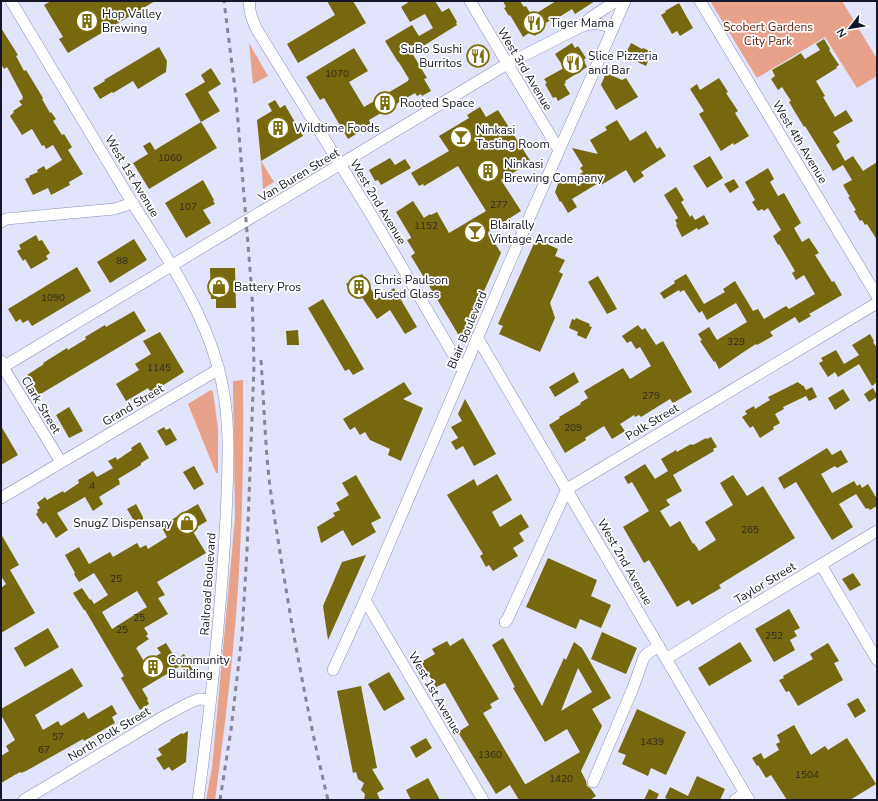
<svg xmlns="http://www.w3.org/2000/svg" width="878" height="801" font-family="'Nunito Sans',sans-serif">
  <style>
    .green { fill: #e8a28a }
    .building { fill: #76680e; fill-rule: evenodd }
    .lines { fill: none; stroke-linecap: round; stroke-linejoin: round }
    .minor-casing { stroke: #878cbd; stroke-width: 12 }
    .minor { stroke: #fff; stroke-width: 11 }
    .rail { stroke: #838599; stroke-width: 3; stroke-dasharray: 5 5; stroke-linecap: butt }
    .labels { text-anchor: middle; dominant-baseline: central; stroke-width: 3.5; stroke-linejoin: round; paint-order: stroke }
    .number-label { font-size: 10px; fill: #2d2a22 }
    .poi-label { font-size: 12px; fill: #151629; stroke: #fff; text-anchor: start }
    .park-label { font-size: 12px; fill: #682307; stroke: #fff }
    .street-label { font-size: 12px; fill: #151629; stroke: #fff }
  </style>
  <rect width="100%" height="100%" fill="#e1e4fa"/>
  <path class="green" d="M710,1h132l35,58v17l-20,12 -32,-51 -68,41z
    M249,43l19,33 -15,8z
    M261,161l13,21 -11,7z
    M243,380c1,79 -1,158 -7,236 -5,62 -13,123 -21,184h-9l6,-32 23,-250 -2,-137z
    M211,390l2,2 5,36v45h-2l-28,-69z"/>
  <path class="building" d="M51,1h104l-87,52 -9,-14 4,-2 -19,-32z
    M327,1h26l13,22 -68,40 -11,-19 48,-29z
    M410,1h25l7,11 7,-4 8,14 -1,1 1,2 -45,28 15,25 -3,1 7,12 -9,5 -1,-2 -4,2 -2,-3 -46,27 2,5 -23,14 -24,-41 -4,2 -14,-23 48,-29 14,23 -19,11 15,25 44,-26v-1l1,-1 -11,-18v1l-13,-21 27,-16 7,11 14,-8 -8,-14 -15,8 -9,-15z
    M503,1h17l4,6 2,-1 6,10 24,-15h39l-20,13 -3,-5 -16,10 -1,-1 -17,9 3,5 -7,4 -2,-5 -9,6 -13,-22 -1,1 -5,-8 2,-1z
    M679,3l14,25 -13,8 -3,-5 -5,3 -11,-19 5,-3 -1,-1z
    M1,28l17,27 -2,1 8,15 2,-1 17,28 -1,1 8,14 1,-1 5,7 -3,2 9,14 2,-1 8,13 -4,3 15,24 -14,8 1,3 -19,10 -3,-7 -15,7 -8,-16 5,-2 -1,-1 9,-4 -1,-2 7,-4 2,4 16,-10 -9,-15 -7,4 -2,-4 -2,1 -10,-17 -10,6 -12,-19 4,-4 -1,-1 9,-6 -3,-4 4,-2 -1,-1 1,-1 -16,-30 -3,2 -3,-5z
    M824,39l6,10 -1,1 10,15 -3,2 1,1 -21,13 9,15 -2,1 12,20 11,-7 7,11 -20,11 7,10 -4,3 9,16 8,-5 10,15 14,-9v78l-10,-16 -2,1 -3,-5 -2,1 -6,-10 2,-1 -8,-13h2l-7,-12 9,-5 -9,-15 -10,6 -28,-45 -1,1 -15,-25 2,-1 -9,-14 -4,3 -7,-11 4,-3 -3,-6 21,-12 8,-5 4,6 15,-9 -4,-6z
    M572,43l3,5 3,-2 8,12 -3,2 4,7 -22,14 1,2 -2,1 6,10 -12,7 -2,-4 -3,1 -8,-14 2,-1 -3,-4 20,-11 -9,-14z
    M631,43l11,6 1,-1 9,4 -6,14 -17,-8 2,-5 -4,-2z
    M159,47l8,14 -1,11 -28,17 -5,-8 -20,12 -1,-1 -12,7 -7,-11 12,-7 -1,-1z
    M211,68l10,16 -13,8 12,19 -19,11 -16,-28 20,-12 -4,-7z
    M606,73l16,7 4,-2 12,19 -22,13 -15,-25z
    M719,78l9,14 -2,1 12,18 -3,2 14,23 -15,9 -1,-2 -12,8 -22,-37 5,-3 -14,-22 7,-5 3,6z
    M275,100l5,8 5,-3 18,31 -42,25 -4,-41 15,-9 -4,-7z
    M480,107l6,10 12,-7 33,52 -30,18 20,31 -33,21 13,21 -37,83 -6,-2 -47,-78 4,-3 -8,-13 4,-2v-1l-15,-25 17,-11 11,17 6,-4 1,1 6,-3 12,21 37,-22 -28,-45 -34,20 -1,-2 -4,2 -8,-13 38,-22 -10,-15 30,-18 -2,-3z
    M617,120l13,21 16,-10 11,18 3,-2 6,9 -25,16 3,4 -10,7 -8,-13 -25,15 -1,-3 -28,17 5,8 -9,6 -7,-12 -1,1 -5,-10 4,-11 10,-1 14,-8 -3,-4 3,-2 -11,-18 26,6 -8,-14 17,-10 -2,-3z
    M201,122l16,26 -68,41 -16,-26 15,-9 -5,-8 7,-4 5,8z
    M710,156l13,22 -16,10 -14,-22z
    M390,158l5,7 10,-6 6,9 -30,17 -3,-5 -3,1 -6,-11z
    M768,168l6,11 -4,3 8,14 6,-3 17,30 -7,5 8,14 7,-4 10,15 -4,2 17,27 2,-1 8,14 -33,19 2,2 -12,7 -4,-6 -25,15 3,4 -16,9 -1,-1 -14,9 -23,16 -4,-8 -1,1 -14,-21 2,-1 -4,-6 11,-7 8,13 30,-18 -11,-19 -29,17 -5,-9 -3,2 -15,-23 -4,2 -1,-2 -15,9 -4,-6 15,-10 -1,-2 12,-7 18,30 21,-12 -2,-3 12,-8 18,30 5,-2 6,10 22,-13 3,3 26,-15 -11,-19 -8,5 -4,-7 3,-2 -16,-27 -1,1 -5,-9 8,-6 -13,-22 -4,3 -2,-2 -4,2 -6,-9 3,-2 -10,-18z
    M734,179l5,8 -9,6 -6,-9z
    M203,180l11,20 -1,1 2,3 -12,6 8,13 -25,15 -21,-35z
    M676,187l8,13 -3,2 9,15 2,-2 3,5 9,-5 5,9 -11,6 -1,-2 -15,9 -6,-12 1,-1 -2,-4 3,-2 -14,-23z
    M36,235l3,6 3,-1 8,13 -4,3 2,3 -17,10 -6,-10 -2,2 -6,-10 4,-2 -2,-4z
    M134,239l13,21 -37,23 -13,-21z
    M536,239l22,10 -3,7 10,4 -6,12 4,2 -13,29 5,15 -15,34 -41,-18 4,-8 -5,-2z
    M77,267l14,24 -59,35 -4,-6 -5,3 -3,-4 -4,3 -8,-13z
    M210,268h25l1,40h-20v-9h-5z
    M362,274l15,25 17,-11 23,39 -12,7 -15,-24 -13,9 -16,-23 -5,3 -10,-15z
    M598,276l19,33 -10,5 -19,-32z
    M323,299l41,70 -11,6 -4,-6 -4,2 -37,-63z
    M134,311l12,20 -107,64 -12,-20 17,-11 -1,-1 24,-15 1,2 18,-11 -1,-2 20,-12 1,2z
    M576,318l14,6 -1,2 3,1 -6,12 -9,-4 1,-3 -9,-4 3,-9 3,1z
    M638,325l4,5 3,-2 11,17 7,-4 29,51 -19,11 -3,-4 -29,18 -2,-2 -4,2 -1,-2 -14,9 5,7 -13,8 -8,-13 -19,12 1,2 -21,13 -16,-28 11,-7 -1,-1 22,-13 -1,-1 8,-5 -4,-7 39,-23 7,11 21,-13 -11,-19 -4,2 -5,-8 -4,2 -5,-7z
    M298,330l1,15h-12l-1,-14z
    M160,332l24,40 -33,21 -3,-5 -22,13 -10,-17 23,-14 -4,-6 16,-10 -8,-13z
    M870,334l4,7 -1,1 4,6v34l-5,4 -13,-22 -21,13 -3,-5 -7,5 -9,-14 4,-2 -2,-3 15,-8 8,14 15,-9 -7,-10z
    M574,372l5,10 -24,15 -6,-10z
    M404,382l8,12 -9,5 20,9 -22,53 -13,-6 2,-6 -20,-9 -5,-8 -5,3 -5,-8 -5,3 -7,-11z
    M798,382l2,2h1l1,2 1,-1 3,5 6,-3 5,10 -8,4 -3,-5 -23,11 1,2 -9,5 5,9 -7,4 1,2 -14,9 -7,-12 -3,2 -8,-11 5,-3 -2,-3 9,-5 1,3 15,-9 -2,-3z
    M873,388l4,7v2l-8,5 -5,-8z
    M843,389l7,11 -15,10 -7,-12z
    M465,399l31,55 -22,12 -11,-20 -7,4 -5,-8 7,-4 -7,-11 11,-6 -4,-7z
    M69,407l14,24 -14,7 -13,-23z
    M1,426l17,29 -17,10z
    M164,427l2,3 4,-2 7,12 -11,6 -9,-15z
    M711,437l6,10 -4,2 1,2 -41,24 9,16 -16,9 4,5 -10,6 10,16 10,-6 13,23 1,-1 5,8 17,-11 -11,-18 28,-17 -13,-22 13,-8 14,21 16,-10 32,52 -76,47 2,3 -29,17 -3,-5 -12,7 -28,-47 -5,3 -21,-36 26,-16 -17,-29 -4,2 -4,-7 21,-13 10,15 13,-8 -7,-12 15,-9 1,2 14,-8 1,1 3,-1 11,-6 1,1z
    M140,442l9,16 -8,5v2l-23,14 2,3h-1l1,2 -21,13 4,7 -10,7 -8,-14 -28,16 11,17 -12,8 -10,-16 -3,2 -2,-3v1l-5,-8 2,-2 -1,-2 3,-2 -3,-5 8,-6 2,3 16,-9 1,2 15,-10 -1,-3 15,-9 4,6 16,-9 -5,-7 8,-4 1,3 15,-10 -1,-2z
    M827,448l5,7 9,-5 7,12 -11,6 -2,-2 -14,8 11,19 22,-12 3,5 3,-2 2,4 6,-4 9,15v7l-7,4 -2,-2 -2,1 -10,-15 -17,10 14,23 -21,13 -36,-58 -12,7 -6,-11z
    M194,466l10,18 -10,6 -11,-18z
    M497,474l15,26 -20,12 8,15 21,-13 8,13 -10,6 5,8 -11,7 5,8 -25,15 -4,-6 -3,2 -6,-11 3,-2 -36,-59 27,-16 3,7z
    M356,475l25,43 -10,5 5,9 -24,14 -9,-16 -22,13 -4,-16 18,-11 -2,-3 7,-3 -4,-7 13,-8 -7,-12z
    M136,504l7,13v5l-6,4 -10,-17z
    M198,504l9,17 -15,9 14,23 -49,29 8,13 -7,3 10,16 -24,14 4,6 -2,2 3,3 -12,8h1l-2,1 9,15 16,-10 -4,-5 9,-5 14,23 -38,23 6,10 -1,1 2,4 -9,6 -19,-32 3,-2 -39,-66h-1l-11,-17 9,-5 8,12 1,-1 3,5 14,-9 -14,-22 -15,9 -5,-8 1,-1 -10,-18 14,-8 10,17 21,-12 3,5 24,-14 3,5 6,-3 2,4 19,-12 -6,-11zM137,591l10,16 -35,22 -10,-17z
    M1,534l18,31 -9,5 25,43 -34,20v-45l5,-4 -5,-8z
    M366,555l-38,85 -5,-34 19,-44z
    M548,558l49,22 -6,16 20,9 -10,23 -21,-9 -4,10 -50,-22z
    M853,573l8,12 -11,6 -8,-12z
    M789,609l11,19 -6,3 3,5 -7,4 5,10 -21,12 -19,-33z
    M48,628l11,19 -34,20 -11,-19z
    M602,632l35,16 -11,26 -35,-15z
    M463,638l36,61 -9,5 2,4 -9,5 42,71h1l54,-32 -13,-23 -22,13 -32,-54 2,-1 -23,-42 11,-7 39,68 22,-48 2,2 8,-18 8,6 29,50 -19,11 10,17 -21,45 5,10 1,5 4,3 5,7 -6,4h-71l-9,-15 -14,9 -38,-62 11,-7 -24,-42 -9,4 -15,-25 14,-8 -3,-5 15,-8 3,5zM578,668l14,24 -31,19z
    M740,642l12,19 -43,25 -11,-18z
    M828,643l11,18 -5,2 9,17 -45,26 -9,-15 -3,1 -7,-12 5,-2 -1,-2 30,-17 -3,-5z
    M184,654l10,18 -7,4 -10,-17z
    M72,668l11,18 -48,29 8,15 15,-9 3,5 23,-14 4,7 24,-14 5,9 -5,3 3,6 -31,18 -1,-2 -57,32 -5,2 -1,-1 -19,11v-27l8,-5 -3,-5 9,-6 -14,-25v-6z
    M389,672l16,27 -21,12 -16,-27z
    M361,686l16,82 -5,1 12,20 -7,4 3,7h-16l1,-6 -4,-4 3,-7 -6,-4 -2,-7 -3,1 -16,-82z
    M858,698l8,13 -11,7 -8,-14z
    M637,709l49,23 -20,43 -15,-7 -3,8 -26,-12 4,-9 -8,-3z
    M794,725l17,30 14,-9 3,4 19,-12 29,46 -26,16h-63l-16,-25 -5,3 -8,-13 -1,1 -5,-8 9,-5 3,6 15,-9 -3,-6 4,-2 -3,-7z
    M188,731l-2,31 -14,9 -3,-4 -5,3 -8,-12 6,-3 -4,-6 13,-8 -1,-1 12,-7 1,1z
    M426,738l6,10 -16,10 -6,-11z
    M697,776l28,13 -5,11h-50l-5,-2 5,-11 18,9z
    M428,778l12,22h-29l-5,-10z
    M649,789l10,5 -3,6h-12z"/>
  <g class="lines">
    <g class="minor-casing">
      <path id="minor" d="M11,1c41,68 81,136 122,203 33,52 69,104 85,163 14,49 10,100 8,150 -5,95 -15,189 -28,283
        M250,1c-2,10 3,20 7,29l112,181 94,160
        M470,1l89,149
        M700,1l177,295
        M582,25c10,-10 23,-16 34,-24
        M1,222l5,-3 108,-10 19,-6
        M477,337l272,463
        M1,361l2,6 58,95
        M3,367l504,-303 73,-37c14,-5 20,-4 33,2
        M1,498l218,-129
        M821,565l56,95
        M365,600l118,200
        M505,622l2,-2 60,-131 310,-186
        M666,659l61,-38 150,-90
        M333,670l32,-70 147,-343 113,-256
        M593,782l40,-94 11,-31 4,-4 11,-7
        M24,800l137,-82 28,-15 10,-4 12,1
        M735,800l10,-7"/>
    </g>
    <use href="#minor" class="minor"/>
    <path class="rail" d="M261,360c3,43 4,85 9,127 6,42 13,84 20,126 11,63 23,125 38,187
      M220,800l11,-70 11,-95 5,-84 7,-186 -2,-71 -16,-197 -12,-96"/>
  </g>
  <defs>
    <g id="building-ring" transform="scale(1.15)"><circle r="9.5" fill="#fff" stroke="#7d6e0b" stroke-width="1.5"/><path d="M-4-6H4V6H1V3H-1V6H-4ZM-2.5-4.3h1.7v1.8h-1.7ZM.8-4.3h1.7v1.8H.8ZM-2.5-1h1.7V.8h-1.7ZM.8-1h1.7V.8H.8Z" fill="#7d6e0b"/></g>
    <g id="restaurant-ring" transform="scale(1.15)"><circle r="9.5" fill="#fff" stroke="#7d6e0b" stroke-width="1.5"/><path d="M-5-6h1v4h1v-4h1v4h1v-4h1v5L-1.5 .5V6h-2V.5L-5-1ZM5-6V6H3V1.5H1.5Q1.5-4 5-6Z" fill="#7d6e0b"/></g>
    <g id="bar-ring" transform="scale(1.15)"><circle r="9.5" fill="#fff" stroke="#7d6e0b" stroke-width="1.5"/><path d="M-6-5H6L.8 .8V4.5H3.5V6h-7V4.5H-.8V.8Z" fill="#7d6e0b"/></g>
    <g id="shop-ring" transform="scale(1.15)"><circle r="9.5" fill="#fff" stroke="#7d6e0b" stroke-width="1.5"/><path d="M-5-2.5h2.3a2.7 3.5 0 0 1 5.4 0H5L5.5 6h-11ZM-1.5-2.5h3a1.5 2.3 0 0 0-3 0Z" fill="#7d6e0b"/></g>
  </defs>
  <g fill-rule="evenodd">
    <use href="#building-ring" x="87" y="21"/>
    <use href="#restaurant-ring" x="534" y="23"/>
    <use href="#restaurant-ring" x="478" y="56"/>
    <use href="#restaurant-ring" x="573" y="63"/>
    <use href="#building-ring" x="385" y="103"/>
    <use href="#building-ring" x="278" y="128"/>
    <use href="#bar-ring" x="461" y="137"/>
    <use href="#building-ring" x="488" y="171"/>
    <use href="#bar-ring" x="475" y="232"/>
    <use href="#shop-ring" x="219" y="287"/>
    <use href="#building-ring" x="359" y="287"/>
    <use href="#shop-ring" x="187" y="523"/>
    <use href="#building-ring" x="153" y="667"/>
  </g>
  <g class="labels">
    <g class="number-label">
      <text x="337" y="74">1070</text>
      <text x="170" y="158">1060</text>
      <text x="499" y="205">277</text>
      <text x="188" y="207">107</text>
      <text x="426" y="226">1152</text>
      <text x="122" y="261">88</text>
      <text x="53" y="298">1090</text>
      <text x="736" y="342">329</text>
      <text x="159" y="368">1145</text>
      <text x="651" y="396">279</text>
      <text x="573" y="428">209</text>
      <text x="92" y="486">4</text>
      <text x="750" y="530">265</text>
      <text x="116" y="579">25</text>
      <text x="139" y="618">25</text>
      <text x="122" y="630">25</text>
      <text x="774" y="636">252</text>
      <text x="58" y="737">57</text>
      <text x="652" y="742">1439</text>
      <text x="44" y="750">67</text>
      <text x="490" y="755">1360</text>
      <text x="807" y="775">1504</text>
      <text x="561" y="779">1420</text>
    </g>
    <g class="poi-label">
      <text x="102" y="14">Hop Valley<tspan x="102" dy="14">Brewing</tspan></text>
      <text x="550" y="23">Tiger Mama</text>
      <text x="462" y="49" text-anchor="end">SuBo Sushi<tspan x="462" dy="14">Burritos</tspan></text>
      <text x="588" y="56">Slice Pizzeria<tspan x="588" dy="14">and Bar</tspan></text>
      <text x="400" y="103">Rooted Space</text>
      <text x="294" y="128">Wildtime Foods</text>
      <text x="476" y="130">Ninkasi<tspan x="476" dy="14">Tasting Room</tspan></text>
      <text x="504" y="164">Ninkasi<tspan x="504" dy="14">Brewing Company</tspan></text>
      <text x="490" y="225">Blairally<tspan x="490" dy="14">Vintage Arcade</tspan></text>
      <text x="374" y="280">Chris Paulson<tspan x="374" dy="14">Fused Glass</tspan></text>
      <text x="234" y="287">Battery Pros</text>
      <text x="172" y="523" text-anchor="end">SnugZ Dispensary</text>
      <text x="168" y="660">Community<tspan x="168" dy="14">Building</tspan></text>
    </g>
    <g class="park-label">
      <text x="768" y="27">Scobert Gardens<tspan x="768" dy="14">City Park</tspan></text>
    </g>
    <g class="street-label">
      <text transform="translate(525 69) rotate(59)">West 3rd Avenue</text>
      <text transform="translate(800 142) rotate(59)">West 4th Avenue</text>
      <text transform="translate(299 175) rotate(-31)">Van Buren Street</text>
      <text transform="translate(132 176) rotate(59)">West 1st Avenue</text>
      <text transform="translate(378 202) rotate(59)">West 2nd Avenue</text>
      <text transform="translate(467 330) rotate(-67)">Blair Boulevard</text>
      <text transform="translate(41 405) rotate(59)">Clark Street</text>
      <text transform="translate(133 405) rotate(-31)">Grand Street</text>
      <text transform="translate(652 422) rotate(-31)">Polk Street</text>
      <text transform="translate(625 562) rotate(60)">West 2nd Avenue</text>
      <text transform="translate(765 583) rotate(-31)">Taylor Street</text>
      <text transform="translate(208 584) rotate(-86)">Railroad Boulevard</text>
      <text transform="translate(435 693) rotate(60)">West 1st Avenue</text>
      <text transform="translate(109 734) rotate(-31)">North Polk Street</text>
    </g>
  </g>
  <rect width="878" height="801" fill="none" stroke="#151629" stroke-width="4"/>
  <g transform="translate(850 28) rotate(239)" stroke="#ffffff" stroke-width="3" paint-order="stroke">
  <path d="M0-3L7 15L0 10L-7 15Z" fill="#151629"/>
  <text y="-6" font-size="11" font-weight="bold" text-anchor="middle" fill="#151629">N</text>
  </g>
</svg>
